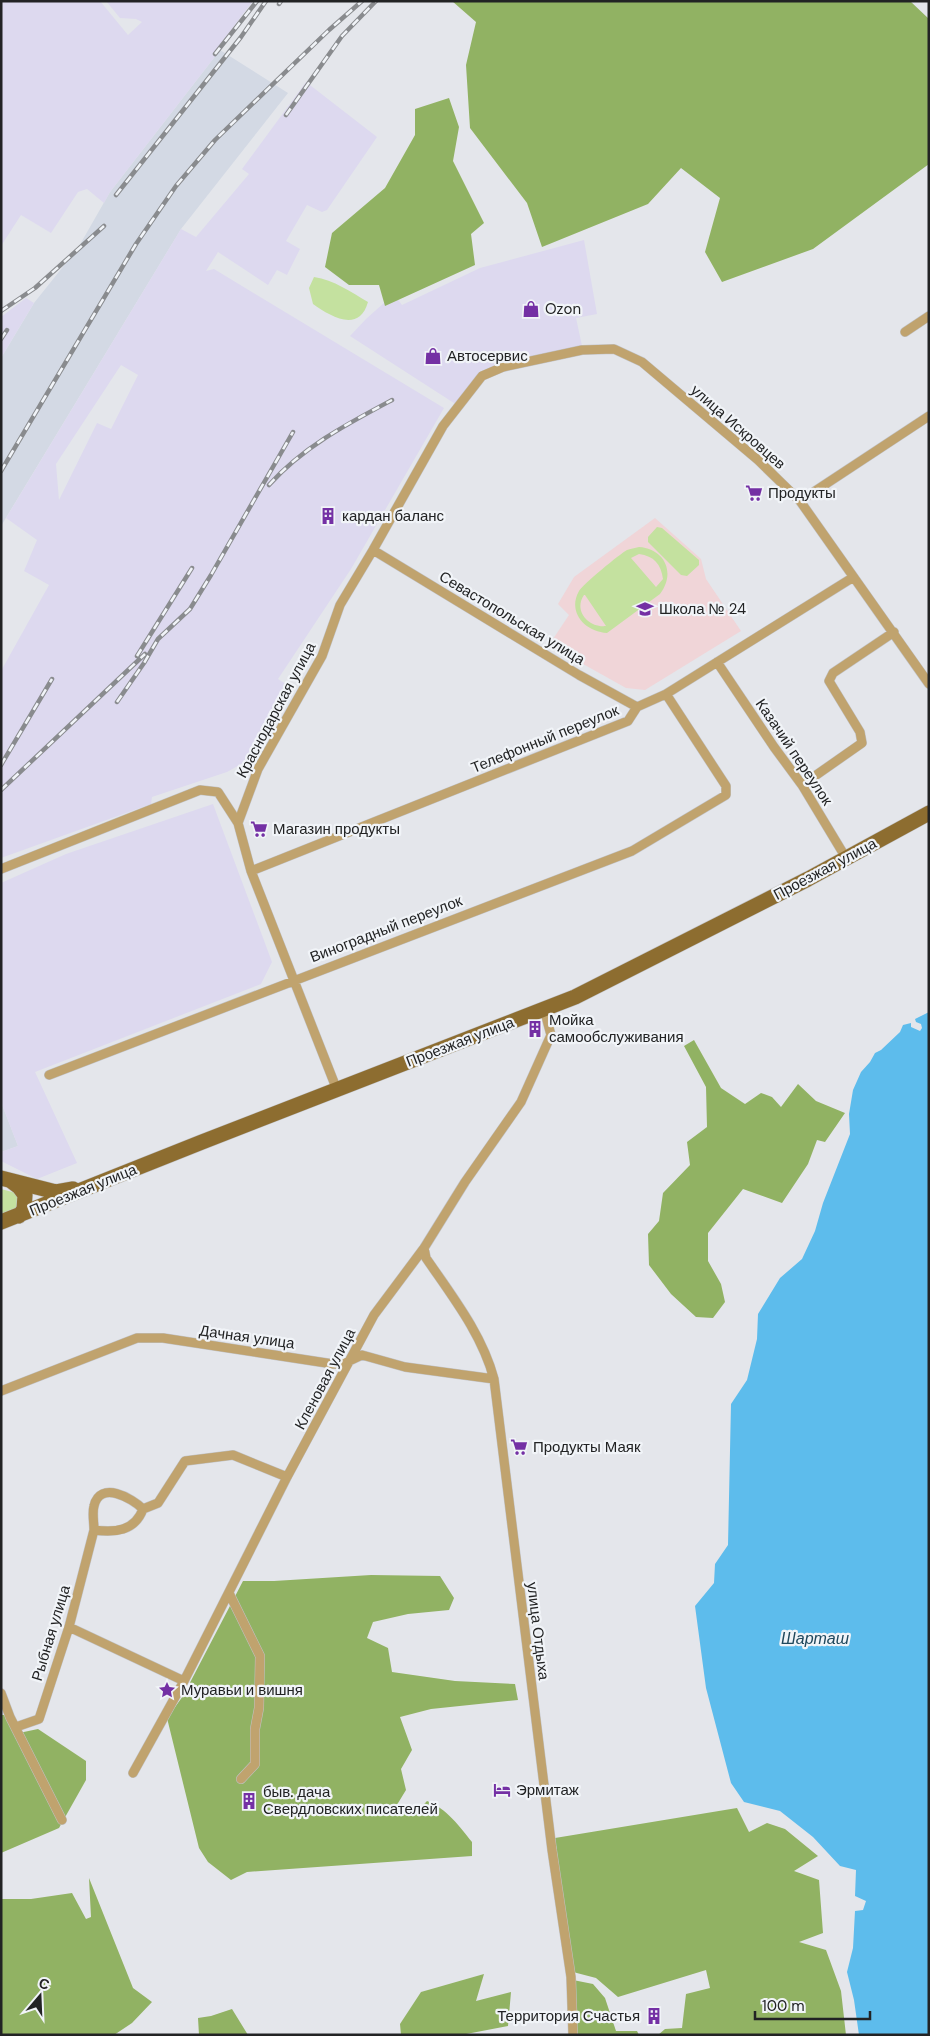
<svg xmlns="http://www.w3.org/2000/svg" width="930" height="2036" font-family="'DM Sans',sans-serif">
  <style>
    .built { fill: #d3d9e4 }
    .industrial { fill: #ddd9ef; fill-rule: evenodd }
    .education { fill: #f0d5d8 }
    .green { fill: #c4e19f; fill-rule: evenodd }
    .forest { fill: #91b263 }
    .water { fill: #5dbcec }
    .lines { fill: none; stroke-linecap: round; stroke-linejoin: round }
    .street-casing { stroke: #c1c3c7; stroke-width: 10 }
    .primary-casing { stroke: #c1c3c7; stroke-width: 16 }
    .street { stroke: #c0a36e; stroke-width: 9 }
    .primary { stroke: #8d6d30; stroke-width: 15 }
    .rail-casing { stroke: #898b8e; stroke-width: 4.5 }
    .rail { stroke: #f1f4f8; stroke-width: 2.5; stroke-dasharray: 8; stroke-linecap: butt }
    .labels { text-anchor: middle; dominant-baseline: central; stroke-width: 4.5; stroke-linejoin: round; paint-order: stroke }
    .poi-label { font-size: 15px; fill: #222324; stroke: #f1f4f8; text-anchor: start }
    .street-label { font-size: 15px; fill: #222324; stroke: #f1f4f8 }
    .water-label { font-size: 16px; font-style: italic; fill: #20485d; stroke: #f1f4f8 }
  </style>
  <rect width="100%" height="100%" fill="#e4e6eb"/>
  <path class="built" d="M220,50l68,43 -107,136 -180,297v-168l33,-55 44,-55 32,-56z
    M1,1102l17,44 -17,6z"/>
  <path class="industrial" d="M1,1h99l28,34 14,-13 -6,-3 -16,-1 -14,-17h147l-32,42 -1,7 -110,142 -6,11 -17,-14 -9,3 -27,41 -30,-18 -20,31z
    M306,82l71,55 -50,73 -5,2 -15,-7 -21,36 14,8 -13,26 -10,-5 -9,15 -50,-33 -12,19 8,-2 230,139 -93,161 -73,110 14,9 -40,70 -25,14 -75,25 -1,7 -150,54v-187l48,-86 -25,-14 13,-31 -31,-22 175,-289 15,8 53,-63 -7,-5zM121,365l17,10 -27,54 -14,-6 -38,77 -3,-36z
    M584,240l13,74 -21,4 6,28 -80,17 -22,8 -23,34 -107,-69 16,-17 28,-25 8,11 78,-37z
    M26,298l8,5 -33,55v-41z
    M213,804l59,158 -11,22 -226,88 42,91 -40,16 -36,-18v-9l17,-6 -17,-44v-219l65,-29z"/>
  <path class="education" d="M655,518l46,41 5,20 35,52 -96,59 -19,-2 -77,-43 20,-30 -11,-11 16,-27z"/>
  <path class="green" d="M314,277c20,3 37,15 54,25 -9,32 -38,14 -55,2l-4,-16z
    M657,527l5,1 37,32v5l-12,11 -6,-1 -33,-33v-5z
    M639,547c26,2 37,26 21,47l-53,39c-22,-1 -40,-21 -28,-42 4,-7 41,-37 48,-41 3,-1 8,-2 12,-3zM639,554c15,2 22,10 24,25l-7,8 -25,-29zM584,595h1l21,31c-17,2 -33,-15 -22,-31z
    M1,1189l15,4 4,7c-2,10 -9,13 -19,15z"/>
  <path class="forest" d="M452,1h458l19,18v145l-116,85 -91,33 -17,-30 15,-54 -39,-30 -33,36 -106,43 -15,-44 -57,-75 -4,-63 10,-43z
    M449,98l10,29 -6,34 31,62 -13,11 4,31 -90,41 -6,-21h-30l-24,-18 7,-34 53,-45 30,-53v-26z
    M694,1040l27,48 24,16 16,-11 11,4 9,10 17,-23 18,17 29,12 -20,29 -8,-2 -9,24 -26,39 -39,-14 -35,44v28l13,23 4,18 -12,16 -17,-1 -25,-23 -22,-29 -1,-31 11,-13 4,-28 27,-28 -3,-23 20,-15 -1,-40 -22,-41z
    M371,1575l69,1 14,22 -5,12 -41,4 -35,8 -6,16 21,10 4,24 63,9 60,3 3,16 -87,9 -31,8 12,33 -11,19 5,21 -11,18 18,8 14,-15c19,7 33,26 45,41v14l-225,16 -16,8 -23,-18 -9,-14 -32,-130 16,-22 60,-115h31z
    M1,1715h6l12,18 19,-4 48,32v19l-27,48 -58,25z
    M737,1808l12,24 18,-9 18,6 33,27 -24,15 25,9 4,53 -24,9 27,8 15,41 5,44h-188l7,-6 17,-1 4,-34 24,-6 -4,-18 -88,27 -22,-19 -23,-6 -18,-134z
    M89,1878l44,110 19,14 -20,21 -18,12h-113v-136h30l41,-6 14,26 5,-2z
    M484,1974l-8,27 35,-9 -3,34 -47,9h-60l-1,-11 21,-32z
    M573,1980l20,4 12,14 11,33h21l2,4h-63z
    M232,2009l16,26h-49l-1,-17 13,-2z"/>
  <path class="water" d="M929,1012v1023h-70l-5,-35 -7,-28 6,-24 2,-37 8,-1 3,-9 -11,-5 1,-26 -16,-4 -27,-29 -33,-26 -36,-9 -13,-19 -25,-95 -11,-82 19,-23 1,-19 13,-19 3,-141 16,-24 10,-41 1,-25 22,-36 22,-19 13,-28 8,-28 27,-69 -1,-20 4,-24 8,-18 9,-10 5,-9 6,-3 19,-18 3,-7 8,-2v4l9,4 2,-3 -1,-4 -5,-2 -1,-3z"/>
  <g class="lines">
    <g class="street-casing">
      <path id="street" d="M905,332l24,-16
        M800,501l129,-85
        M373,550l206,125 58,32
        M717,662l57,85 28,38 44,73
        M802,785l60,-42 -2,-11 -31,-51 4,-8 61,-41
        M238,823l13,48 86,219
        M1,869l199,-79 18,2 20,31 20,-54 64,-113 18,-51 33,-55 70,-124 39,-50 21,-9 79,-17 32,-1 28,13 116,98 42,41 129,183
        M251,871l377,-150 9,-14 29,-13 186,-116
        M49,1075l583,-224 94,-56v-9l-60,-92
        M424,1248l2,10c26,38 56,76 68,121l58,471 19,127 2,58
        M1,1391l136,-53h26l170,26h10l19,-9 43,12 89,12
        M143,1509l15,-6 27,-42 48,-6 54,22
        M94,1530c21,3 41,1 49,-21
        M229,1593l31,63 -1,52 -4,21v35l-14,15
        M69,1627l115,54
        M1,1693l9,24 52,103
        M16,1727l23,-8 30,-92 25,-97c0,-8 -2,-17 0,-24 6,-26 38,-8 49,3
        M133,1773l51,-92 103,-204 87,-162 50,-67 41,-66 56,-80 30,-67 -7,-26"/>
    </g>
    <g class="primary-casing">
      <path id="primary" d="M1,1178l55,14 17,-3
        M11,1181l8,6 6,8 -1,14 -5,7
        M1,1222l201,-80 373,-145 233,-118 121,-66"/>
    </g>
    <use href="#street" class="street"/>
    <use href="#primary" class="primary"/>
    <g class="rail-casing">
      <path id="rail" d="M279,4l2,-3
        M215,54l42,-53
        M286,115l56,-79 34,-35
        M116,195l125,-158 25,-36
        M1,311l34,-23 69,-62
        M1,339l6,-9
        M1,471l135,-227 40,-58 39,-46 114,-110 33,-29
        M269,485c34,-38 78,-61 123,-85
        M137,656l55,-88
        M117,702l27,-39 14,-24 32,-30 21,-34 82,-143
        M1,765l51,-86
        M1,790l144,-136"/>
    </g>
    <use href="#rail" class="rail"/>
  </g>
  <defs>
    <g id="shop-bare" transform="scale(1.35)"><path d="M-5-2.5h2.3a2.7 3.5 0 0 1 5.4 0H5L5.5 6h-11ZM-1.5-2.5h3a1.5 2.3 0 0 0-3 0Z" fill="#7430a4" stroke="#f1f4f8" stroke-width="2.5" paint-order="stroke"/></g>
    <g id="supermarket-bare" transform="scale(1.35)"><path d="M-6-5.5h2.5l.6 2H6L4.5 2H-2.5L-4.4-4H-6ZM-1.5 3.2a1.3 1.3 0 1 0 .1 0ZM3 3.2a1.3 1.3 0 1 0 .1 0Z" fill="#7430a4" stroke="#f1f4f8" stroke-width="2.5" paint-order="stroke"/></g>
    <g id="building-bare" transform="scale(1.35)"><path d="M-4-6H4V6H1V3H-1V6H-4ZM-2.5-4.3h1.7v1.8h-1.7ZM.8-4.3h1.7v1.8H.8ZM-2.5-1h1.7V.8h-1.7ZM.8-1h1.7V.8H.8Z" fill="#7430a4" stroke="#f1f4f8" stroke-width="2.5" paint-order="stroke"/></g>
    <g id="school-bare" transform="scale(1.35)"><path d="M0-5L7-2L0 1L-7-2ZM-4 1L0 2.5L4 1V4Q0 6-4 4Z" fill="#7430a4" stroke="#f1f4f8" stroke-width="2.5" paint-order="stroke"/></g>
    <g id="sight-bare" transform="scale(1.35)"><path d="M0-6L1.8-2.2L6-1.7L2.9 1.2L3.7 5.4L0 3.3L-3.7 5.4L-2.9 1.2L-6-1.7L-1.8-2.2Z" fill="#7430a4" stroke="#f1f4f8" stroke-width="2.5" paint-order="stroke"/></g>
    <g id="hotel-bare" transform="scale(1.35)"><path d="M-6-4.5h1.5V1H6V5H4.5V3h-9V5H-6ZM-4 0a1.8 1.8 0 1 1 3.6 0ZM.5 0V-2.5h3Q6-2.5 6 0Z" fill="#7430a4" stroke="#f1f4f8" stroke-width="2.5" paint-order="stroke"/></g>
  </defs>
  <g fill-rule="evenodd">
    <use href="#shop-bare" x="531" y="309"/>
    <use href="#shop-bare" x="433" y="356"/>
    <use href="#supermarket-bare" x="754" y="493"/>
    <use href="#building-bare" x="328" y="516"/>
    <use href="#school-bare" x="645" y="609"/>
    <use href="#supermarket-bare" x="259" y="829"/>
    <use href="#building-bare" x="535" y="1029"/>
    <use href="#supermarket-bare" x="519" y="1447"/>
    <use href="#sight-bare" x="167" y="1690"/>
    <use href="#hotel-bare" x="502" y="1790"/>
    <use href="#building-bare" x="249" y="1801"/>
    <use href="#building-bare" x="654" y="2016"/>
  </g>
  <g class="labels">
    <g class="poi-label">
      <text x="545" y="309">Ozon</text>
      <text x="447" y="356">Автосервис</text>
      <text x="768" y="493">Продукты</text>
      <text x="342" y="516">кардан баланс</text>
      <text x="659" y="609">Школа № 24</text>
      <text x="273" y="829">Магазин продукты</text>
      <text x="549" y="1020">Мойка<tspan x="549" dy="17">самообслуживания</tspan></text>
      <text x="533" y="1447">Продукты Маяк</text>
      <text x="181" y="1690">Муравьи и вишня</text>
      <text x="516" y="1790">Эрмитаж</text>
      <text x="263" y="1792">быв. дача<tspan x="263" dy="17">Свердловских писателей</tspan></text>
      <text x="640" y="2016" text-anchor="end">Территория Счастья</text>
    </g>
    <g class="street-label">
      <text transform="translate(738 427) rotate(41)">улица Искровцев</text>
      <text transform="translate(512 618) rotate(31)">Севастопольская улица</text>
      <text transform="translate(276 710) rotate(-62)">Краснодарская улица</text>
      <text transform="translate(545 739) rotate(-22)">Телефонный переулок</text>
      <text transform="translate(794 752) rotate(56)">Казачий переулок</text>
      <text transform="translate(825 869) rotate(-28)">Проезжая улица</text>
      <text transform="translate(386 929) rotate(-21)">Виноградный переулок</text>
      <text transform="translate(460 1042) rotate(-21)">Проезжая улица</text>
      <text transform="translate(83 1190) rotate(-22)">Проезжая улица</text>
      <text transform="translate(247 1337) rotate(8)">Дачная улица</text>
      <text transform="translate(325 1379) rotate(-62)">Кленовая улица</text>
      <text transform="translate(538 1631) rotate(83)">улица Отдыха</text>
      <text transform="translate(51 1633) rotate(-73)">Рыбная улица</text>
    </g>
    <g class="water-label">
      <text x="815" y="1638">Шарташ</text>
    </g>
  </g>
  <rect width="930" height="2036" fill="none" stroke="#222324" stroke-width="5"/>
  <g transform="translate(40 1996) rotate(19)" stroke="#f1f4f8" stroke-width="4" paint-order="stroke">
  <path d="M0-4L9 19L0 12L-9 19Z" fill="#222324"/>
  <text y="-8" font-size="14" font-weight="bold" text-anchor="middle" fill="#222324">С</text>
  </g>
  <path d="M755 2011v8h115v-8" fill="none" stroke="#222324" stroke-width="2.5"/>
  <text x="762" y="2011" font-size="15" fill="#222324" stroke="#f1f4f8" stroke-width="4" paint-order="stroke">100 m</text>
</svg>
